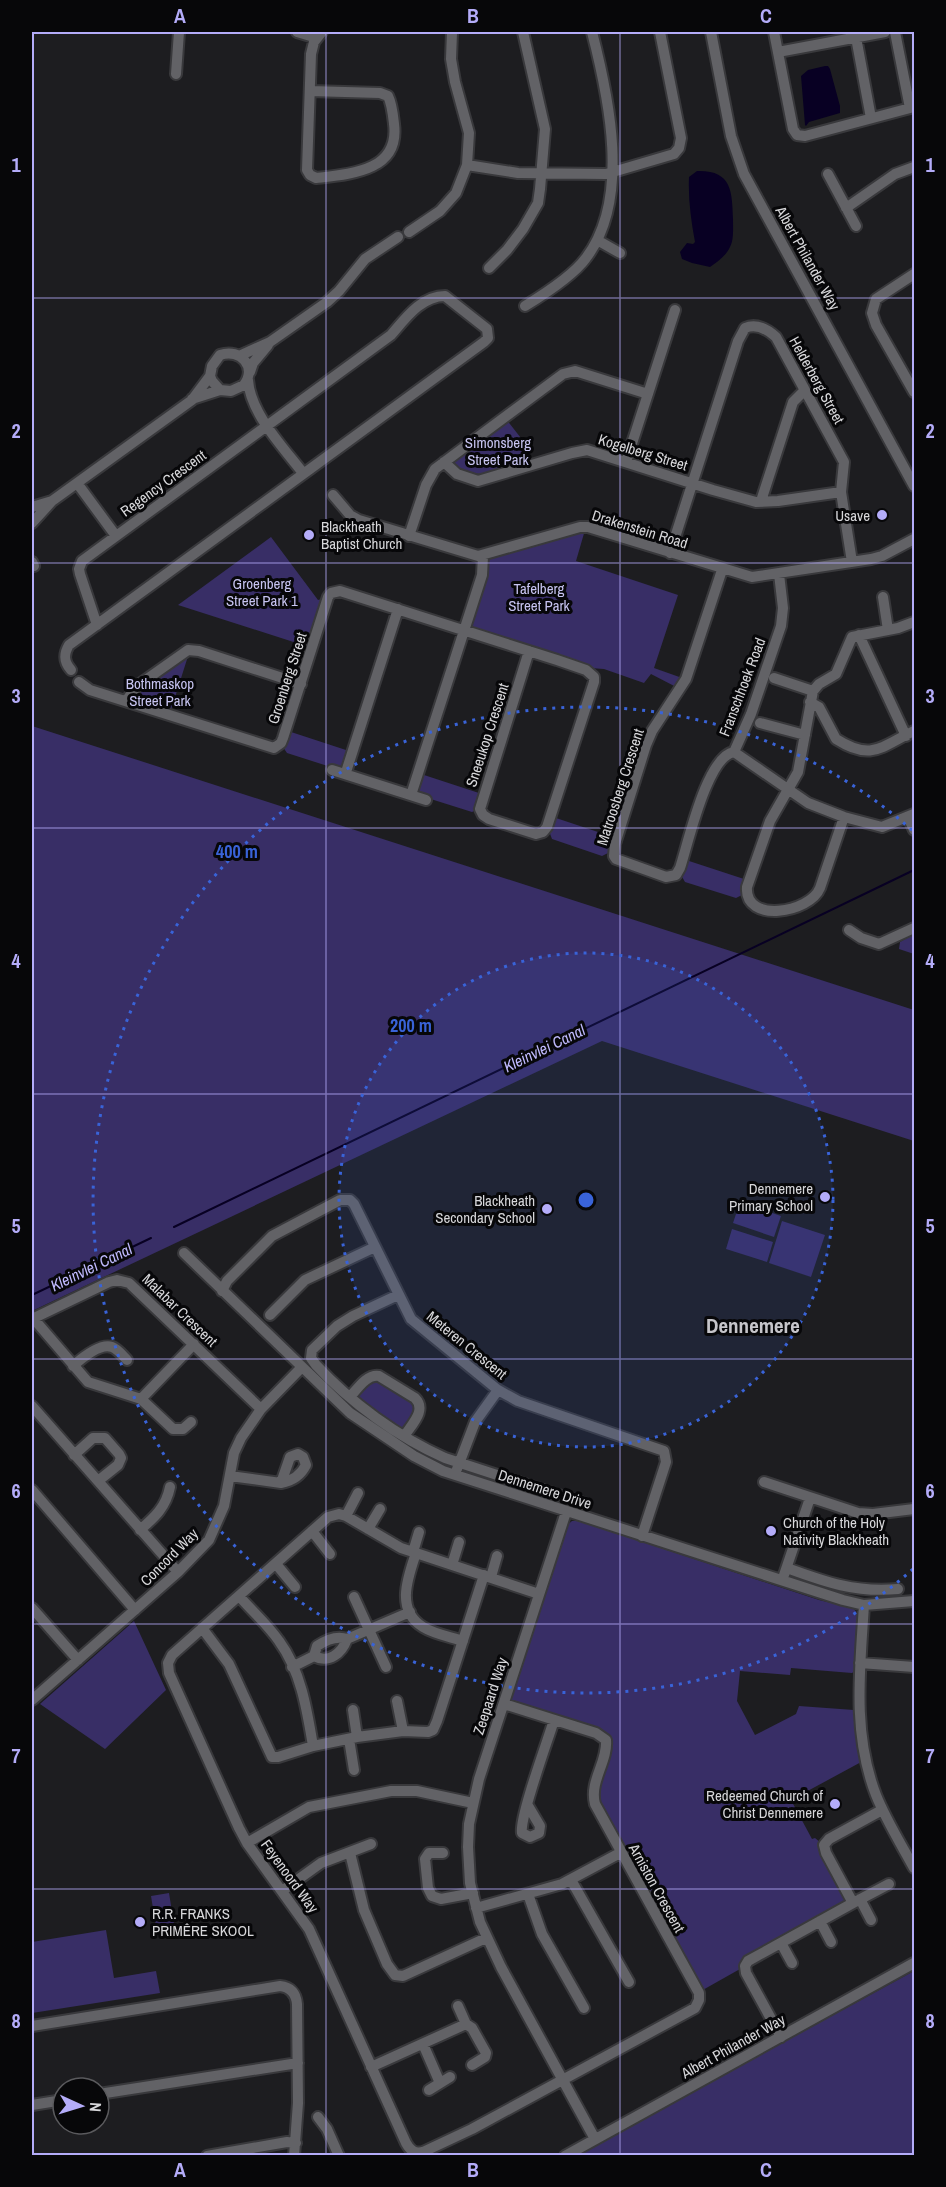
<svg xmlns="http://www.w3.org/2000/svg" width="946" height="2187" font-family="'Archivo Narrow',sans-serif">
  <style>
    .green { fill: #382e66 }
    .water { fill: #080023 }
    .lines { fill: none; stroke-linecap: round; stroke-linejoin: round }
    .stream { stroke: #080023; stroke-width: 2 }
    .minor-casing { stroke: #39393c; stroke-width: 14 }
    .minor { stroke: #626266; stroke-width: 10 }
    .grid { fill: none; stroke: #b4acf9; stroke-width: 1.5; stroke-opacity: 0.55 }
    .ring { fill: none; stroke: #3963d8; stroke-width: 3; stroke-dasharray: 3 6 }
    .poi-dot { fill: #b4acf9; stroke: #070709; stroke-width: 2 }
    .labels { text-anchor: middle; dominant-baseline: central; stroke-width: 6; stroke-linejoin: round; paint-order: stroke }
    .street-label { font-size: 15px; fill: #d7d7da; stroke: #070709 }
    .park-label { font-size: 15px; fill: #c7c4f1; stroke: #070709 }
    .poi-label { font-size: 15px; fill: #d7d7da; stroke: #070709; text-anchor: end }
    .water-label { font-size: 16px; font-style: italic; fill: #bfb9fd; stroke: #070709 }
    .district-label { font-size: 21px; font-weight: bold; fill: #c6c5ca; stroke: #070709 }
    .centre { fill: #3963d8; stroke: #070709; stroke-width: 3 }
    .ring-label { font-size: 18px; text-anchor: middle; font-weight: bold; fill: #3963d8; stroke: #070709; stroke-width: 6; stroke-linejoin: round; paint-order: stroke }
    .neatline { fill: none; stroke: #b4acf9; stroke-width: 2 }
    .grid-label { font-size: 20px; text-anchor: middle; font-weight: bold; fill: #b4acf9 }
  </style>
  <rect width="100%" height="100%" fill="#1d1d20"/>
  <path class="green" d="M506,419l18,23 5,20 -53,16 -22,-9 -2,-8z
    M585,530l-9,31 102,34 -24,73 31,11 -5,10 -29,-15 -7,9 -40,-14 -14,-1 -116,-38 -3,-4 16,-65 3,-3z
    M271,537l47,63 4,-1 -13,48 -131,-42z
    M189,653l-19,60 -34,-13 -2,-7z
    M32,726l882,284v131l-312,-100 -570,270z
    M288,731l61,20 -7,17 -5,1 -50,-16 -4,-6z
    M421,774l61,20 -6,16 -4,2 -54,-17 -2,-2z
    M553,817l60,20 -5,16 -6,3 -50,-17 -3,-8z
    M686,860l61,20 -5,15 -6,3 -51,-16 -4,-7z
    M914,934v20l-15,-5 1,-7z
    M740,1202l41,14 -7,21 -41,-14z
    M782,1221l43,14 -14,42 -42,-14z
    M732,1229l41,13 -6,20 -41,-13z
    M374,1378l38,22 5,8 -12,19h-8l-40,-30 1,-3z
    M572,1521h7l240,79 34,8 5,6 -3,57 -3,2 -61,-5 -1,7 -50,-4 -3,30 18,34 41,-21 3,-8 55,4 9,51 -72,39 21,39 3,-1 6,5 25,58 -3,5 -103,57v6l-39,22 -103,-186 -1,-20 15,-43 -1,-5 -4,-3 -89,-29 -5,-2 -2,-5 56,-173z
    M134,1621l32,69 -61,59 -65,-45z
    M169,1893l6,37 -18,3 -6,-37z
    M106,1930l8,48 42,-7 4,22 -128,20v-71z
    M914,1971v184h-338z"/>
  <path class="water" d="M825,66h3l2,3 10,37v7l-31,9 -3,4 -1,-1 -4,-49 7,-6z
    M697,171c35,-1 35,20 36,48 0,8 1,21 -3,28 -4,9 -13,15 -20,20l-18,-4 -10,-4 -2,-7 7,-9 6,1 2,-2c-4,-22 -7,-43 -6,-65z"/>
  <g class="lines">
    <path class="stream" d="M174,1227l740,-357
      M32,1295l119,-57"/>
    <g class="minor-casing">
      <path id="minor" d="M297,32l20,6
        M711,32l20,104 13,38 170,312
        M774,32l19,97 4,6 8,1 109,-29
        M855,32l16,86
        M895,32l15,76
        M778,52l107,-20
        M176,74l3,-42
        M310,91l70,2 8,3c4,8 5,19 6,28 6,47 -43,50 -78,54l-6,-3 -3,-5 4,-116 3,-12 8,-10
        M467,165l51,8 88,1 68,-20 5,-6 2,-10 -21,-106
        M828,174l28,52
        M846,208l49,-34 19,-7
        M409,232l31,-21 16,-18 11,-28 2,-32 -14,-51 -4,-23 1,-27
        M597,240l23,13
        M489,268l18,-18 16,-21 15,-26 2,-14 5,-60 -22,-97
        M914,274l-38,25 -4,14 4,12 38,67
        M525,306c18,-11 48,-30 61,-48 45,-59 23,-160 6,-226
        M239,356l31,-14 57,-40 12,-11 26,-32 33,-22
        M250,372l3,-9 15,-18
        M248,380c2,33 35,67 55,93
        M192,399l28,-9
        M444,462l13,12 21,7 94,-28 15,-3 126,40 43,12 22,-1 63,-9
        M626,462l49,-152
        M77,483l39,53
        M333,495l17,20 9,5 119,36 102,-29h8l164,50 119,-18 11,-3 32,-17
        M761,501l32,-99 12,-12
        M32,507l20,-6
        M32,523l20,-22 140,-101 18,-24 2,-10 8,-11c21,-7 37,12 24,30l-13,6 -11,-1 -8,-9 -2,-5
        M409,536l17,-51 9,-16 128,-95 12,-3 73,23
        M670,553l68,-212 7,-13c11,-5 22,1 31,9l68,125 -3,30 11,70
        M32,562l2,4
        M722,570l-36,109 -34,52 -6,14 -31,99 -1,12 2,3 50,18 10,-2 4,-7c8,-24 27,-112 54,-116
        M883,597l5,33
        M859,635l47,101
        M71,670c-7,-8 -8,-15 -2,-25l415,-303 4,-4 -1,-9 -42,-33c-24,0 -40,23 -54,39l-309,226 -3,8 1,5 17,51
        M774,678l39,13
        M79,682l11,8 184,58 7,-5 2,-5 45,-141 3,-4 9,-2 217,69 29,10 8,7v5l-47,145 -4,5 -7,2 -47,-15 -6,-4 -3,-6 49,-158
        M126,701l11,-15 51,-36 11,1 102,33
        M810,702l9,5 17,32c36,23 46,7 78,-8
        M760,723l45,12
        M734,752l74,51 36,14 38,10 32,-13
        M734,752l17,-38 30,-88 2,-18 -4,-34
        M332,770l94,30
        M346,772l52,-163
        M411,795l71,-220 1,-19
        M844,817l-24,71c-10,25 -76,36 -73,-1l23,-66 28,-49 15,-81 6,-7 17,-10 16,-37 46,-9 16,-6
        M908,817l6,13
        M849,930l12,8 18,6 35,-16
        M184,1253l166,160 64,43 29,15 400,129 21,5 50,-4
        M222,1291l5,-10 45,-45 68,-36h10l4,4 57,115 87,71 20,11 146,50 2,11 -24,74
        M398,1295l-45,21 -16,10 -25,24 -1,8 5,7c35,38 82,72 129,93l141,46
        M270,1315l35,-35 70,-33
        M33,1318l55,64 53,17 32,30h10l8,-7
        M32,1319l77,-37 8,-2 12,3 132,126
        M73,1366c9,-8 27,-23 39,-19 6,2 11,9 15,13
        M350,1397c8,-9 17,-23 29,-21l36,22c12,12 -3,26 -10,37
        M141,1399l53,-55
        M32,1406l146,166
        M74,1455l19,-17h12l14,16 2,4 -3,7 -20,16
        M457,1469l18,-47 23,-32
        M230,1476l51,7c11,-2 20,-8 25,-18l-3,-8 -5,-3 -8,3 -9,26
        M764,1482l94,31 15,1 41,-5
        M32,1490l103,120
        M566,1512l-87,267 -10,45 -1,23 2,36 10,39 21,45 94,172
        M346,1516l12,-23
        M368,1529l12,-20
        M140,1530c15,-13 26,-23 30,-43
        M312,1531l18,23
        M413,1552l6,-20
        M416,1553c-8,24 -21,57 7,74 11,7 28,10 40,14
        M276,1564l19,23
        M452,1565l7,-23
        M787,1568c38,14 69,25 111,21
        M784,1575l26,-77
        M491,1577l6,-21
        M239,1596c13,15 29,29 40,45 22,30 28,69 34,105
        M354,1597l32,70
        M864,1605c-4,64 -12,128 12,190 10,25 25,49 38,73
        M32,1608l46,52
        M202,1628l27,36 43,93h6l35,-11 44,-9 46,-6 25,1 5,-2 4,-9 47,-146
        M314,1656c15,8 28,-3 33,-17
        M860,1663l54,4
        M292,1667l22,-11 3,-10c9,-6 19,-11 30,-7l63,-27
        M32,1700l146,-128 31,-32 15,-34 10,-53 7,-15 20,-29 40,-41
        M397,1701l6,30
        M504,1704l92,29 10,7c2,22 -17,41 -11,64l104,189v7l-4,8 -223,121 -49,23c-9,2 -13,-2 -17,-9l-97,-214 -62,-86 -8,-15 -70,-155 -1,-10 4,-8 156,-138 11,-3 7,2 55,32 138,46
        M353,1710l4,27
        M349,1739l5,31
        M527,1804l13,22 -1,7 -9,4 -8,-4c-3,-15 26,-93 32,-113
        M247,1843l62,-36 82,-16h26l56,12
        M350,1853l14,57 23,54 8,11 8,1 83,-38
        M443,1853h-14l-4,6 3,29 4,8 9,3 32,-6
        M571,1880l58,102
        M282,1891l39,-28 50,-19
        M528,1894l14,40 42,74
        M860,1899l11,21
        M853,1903l36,-19
        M476,1908l86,-24 58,-31
        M820,1921l11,21
        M781,1943l11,20
        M458,2006l8,18 6,4 14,25 -1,4 -13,8
        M32,2026l248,-40c10,1 16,7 17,18l1,99 -4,53
        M781,2037l-35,-64 -1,-7 3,-5 105,-58 -27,-50 -2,-8 5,-6 53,-29
        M423,2044l17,39
        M371,2067l95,-43
        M429,2090l21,-13
        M99,2094l199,-31
        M32,2105l31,-5
        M318,2117l9,12 12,27
        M207,2156l80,-14 9,1
        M565,2156l349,-193"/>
    </g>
    <use href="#minor" class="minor"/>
  </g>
  <path class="grid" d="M326,32v2124M620,32v2124M32,298h882M32,563h882M32,828h882M32,1094h882M32,1359h882M32,1624h882M32,1889h882"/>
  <circle cx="586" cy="1200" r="247" fill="#3963d8" fill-opacity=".12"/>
  <g class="ring">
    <circle cx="586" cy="1200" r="247"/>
    <path d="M913 1569A493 493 0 1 1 913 831"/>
  </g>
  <g class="poi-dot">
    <circle cx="882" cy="515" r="6"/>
    <circle cx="309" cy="535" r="6"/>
    <circle cx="825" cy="1197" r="6"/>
    <circle cx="547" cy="1209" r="6"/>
    <circle cx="771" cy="1531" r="6"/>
    <circle cx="835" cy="1804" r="6"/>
    <circle cx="140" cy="1922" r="6"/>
  </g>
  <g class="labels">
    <g class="street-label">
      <text transform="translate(808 258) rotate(61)">Albert Philander Way</text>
      <text transform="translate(817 380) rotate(61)">Helderberg Street</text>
      <text transform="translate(643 452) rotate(17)">Kogelberg Street</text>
      <text transform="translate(163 483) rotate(-36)">Regency Crescent</text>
      <text transform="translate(640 529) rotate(17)">Drakenstein Road</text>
      <text transform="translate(287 678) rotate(-72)">Groenberg Street</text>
      <text transform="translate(742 687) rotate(-69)">Franschhoek Road</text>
      <text transform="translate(487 735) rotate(-72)">Sneeukop Crescent</text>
      <text transform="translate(620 787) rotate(-72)">Matroosberg Crescent</text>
      <text transform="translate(180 1310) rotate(44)">Malabar Crescent</text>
      <text transform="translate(467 1345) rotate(39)">Meteren Crescent</text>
      <text transform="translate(545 1489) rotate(18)">Dennemere Drive</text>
      <text transform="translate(169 1557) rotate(-45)">Concord Way</text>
      <text transform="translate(490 1696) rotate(-72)">Zeepaard Way</text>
      <text transform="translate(290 1876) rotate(54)">Feyenoord Way</text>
      <text transform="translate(657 1888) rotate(61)">Arniston Crescent</text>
      <text transform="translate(733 2046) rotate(-29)">Albert Philander Way</text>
    </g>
    <g class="park-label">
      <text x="498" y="442">Simonsberg<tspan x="498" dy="17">Street Park</tspan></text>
      <text x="262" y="583">Groenberg<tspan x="262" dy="17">Street Park 1</tspan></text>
      <text x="539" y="588">Tafelberg<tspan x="539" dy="17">Street Park</tspan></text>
      <text x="160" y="683">Bothmaskop<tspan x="160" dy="17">Street Park</tspan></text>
    </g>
    <g class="poi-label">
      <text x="870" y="515">Usave</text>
      <text x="321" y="526" text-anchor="start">Blackheath<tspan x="321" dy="17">Baptist Church</tspan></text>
      <text x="813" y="1188">Dennemere<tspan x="813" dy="17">Primary School</tspan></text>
      <text x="535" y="1200">Blackheath<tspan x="535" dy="17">Secondary School</tspan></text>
      <text x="783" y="1522" text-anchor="start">Church of the Holy<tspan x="783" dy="17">Nativity Blackheath</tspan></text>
      <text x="823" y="1795">Redeemed Church of<tspan x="823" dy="17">Christ Dennemere</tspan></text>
      <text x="152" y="1913" text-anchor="start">R.R. FRANKS<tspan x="152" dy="17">PRIMÊRE SKOOL</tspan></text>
    </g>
    <g class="water-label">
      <text transform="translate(544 1048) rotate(-26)">Kleinvlei Canal</text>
      <text transform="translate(91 1267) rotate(-26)">Kleinvlei Canal</text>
    </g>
    <g class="district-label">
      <text x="753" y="1325">Dennemere</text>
    </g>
  </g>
  <circle cx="586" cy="1200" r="9" class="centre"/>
  <g class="ring-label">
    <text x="237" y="858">400 m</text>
    <text x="411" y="1032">200 m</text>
  </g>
  <rect width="946" height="2187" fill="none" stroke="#070709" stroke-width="66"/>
  <g transform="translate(81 2106) rotate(94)"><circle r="28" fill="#070709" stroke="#5a5a5d" stroke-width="1.5"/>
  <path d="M0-4.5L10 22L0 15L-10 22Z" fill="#b4acf9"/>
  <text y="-9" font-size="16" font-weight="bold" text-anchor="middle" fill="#d7d7da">N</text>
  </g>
  <rect x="33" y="33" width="880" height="2121" class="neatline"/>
  <g class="grid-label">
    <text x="180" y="23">A</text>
    <text x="473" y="23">B</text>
    <text x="766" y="23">C</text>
    <text x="16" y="172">1</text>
    <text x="930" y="172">1</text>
    <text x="16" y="438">2</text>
    <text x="930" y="438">2</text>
    <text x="16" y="703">3</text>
    <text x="930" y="703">3</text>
    <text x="16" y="968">4</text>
    <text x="930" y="968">4</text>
    <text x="16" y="1233">5</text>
    <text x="930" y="1233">5</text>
    <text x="16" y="1498">6</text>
    <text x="930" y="1498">6</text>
    <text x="16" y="1763">7</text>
    <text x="930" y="1763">7</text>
    <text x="16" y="2028">8</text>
    <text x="930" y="2028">8</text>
    <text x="180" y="2177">A</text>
    <text x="473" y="2177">B</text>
    <text x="766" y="2177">C</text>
  </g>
</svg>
